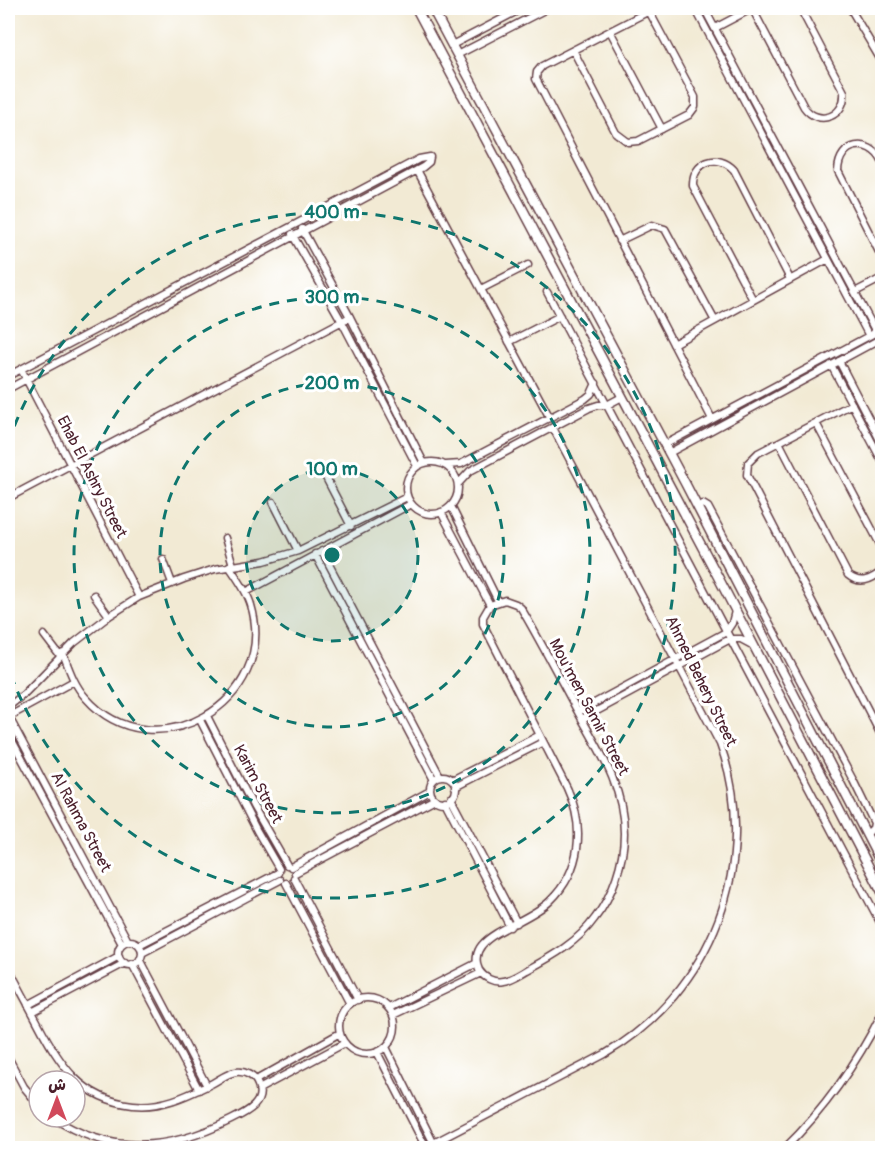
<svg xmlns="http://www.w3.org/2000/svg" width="890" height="1156" font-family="Pangolin,'Playpen Sans Arabic',sans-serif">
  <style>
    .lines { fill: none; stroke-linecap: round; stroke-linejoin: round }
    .minor-casing { stroke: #633d44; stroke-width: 9 }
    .tertiary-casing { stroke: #633d44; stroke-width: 11 }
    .minor { stroke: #fff; stroke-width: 6 }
    .tertiary { stroke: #fff; stroke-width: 8 }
    .ring { fill: none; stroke: #0f766e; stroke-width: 3; stroke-dasharray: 10 8 }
    .labels { text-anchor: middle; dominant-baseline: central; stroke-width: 6; stroke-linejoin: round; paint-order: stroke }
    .street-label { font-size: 16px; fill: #4a1f2b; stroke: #fff }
    .centre { fill: #0f766e; stroke: #fff; stroke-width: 3 }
    .ring-label { font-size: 18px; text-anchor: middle; font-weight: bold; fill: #0f766e; stroke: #fff; stroke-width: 6; stroke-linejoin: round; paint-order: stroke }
  </style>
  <rect width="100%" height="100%" fill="#fff"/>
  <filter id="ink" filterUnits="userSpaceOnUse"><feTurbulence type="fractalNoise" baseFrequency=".0167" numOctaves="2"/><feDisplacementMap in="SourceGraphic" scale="12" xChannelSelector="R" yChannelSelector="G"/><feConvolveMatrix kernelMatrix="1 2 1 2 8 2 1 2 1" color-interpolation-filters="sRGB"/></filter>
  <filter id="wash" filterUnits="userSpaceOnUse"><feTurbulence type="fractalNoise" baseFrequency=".008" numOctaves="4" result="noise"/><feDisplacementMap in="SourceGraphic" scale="24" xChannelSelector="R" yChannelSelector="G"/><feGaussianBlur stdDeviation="1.35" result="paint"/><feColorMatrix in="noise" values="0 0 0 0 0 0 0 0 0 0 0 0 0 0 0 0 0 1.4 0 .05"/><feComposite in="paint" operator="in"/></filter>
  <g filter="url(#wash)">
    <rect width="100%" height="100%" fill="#f2ead4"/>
  </g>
  <g filter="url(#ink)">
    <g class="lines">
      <g class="minor-casing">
        <path id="minor" d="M655,8l-113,58 -5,6 -1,7 176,340
          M695,8l174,328
          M704,8l172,324
          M752,8l52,99c14,20 42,10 40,-15l-44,-84
          M850,8l32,54
          M715,28l38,-20
          M610,31l52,98
          M452,45l71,-37
          M573,50l43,83 12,9 10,-1 51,-26 6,-8v-10l-46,-86
          M457,55l91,-47
          M882,161c-13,-24 -43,-19 -44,10l44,87
          M417,170l133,248
          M302,229l48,88 74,146
          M292,234l50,88 75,144
          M619,241l33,-16 13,4 50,92
          M481,289l47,-24
          M547,292l335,634
          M855,292l27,-14
          M753,300l-60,-114c-1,-24 25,-34 41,-16l56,109
          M509,342l51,-26
          M673,344l155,-85
          M839,361l43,83
          M831,365l51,96
          M21,369l118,228
          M8,376l411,-217 11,-2
          M8,389l415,-222 6,-5 1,-5
          M852,404l-94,49 -10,10 -1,12 135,262
          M816,423l66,125
          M779,442l69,133c12,10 23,5 34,-4
          M664,445l218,-116
          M669,453l213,-115
          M406 488a26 26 0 1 1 52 0a26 26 0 1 1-52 0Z
          M446,465l15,-1 124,-65 6,-5 5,-11
          M323,472l28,54
          M458,484l12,-13 119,-63 9,-3h9l15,-8
          M8,498l342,-181
          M273,502l25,49
          M451,506l47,95
          M697,507l6,-3 5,3 145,273 21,43 -1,5 -6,6
          M441,512l49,93
          M225,538l8,27
          M322,551l118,225
          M315,554l119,226
          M163,559l9,24
          M246,592l165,-88
          M94,595l15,21
          M505,600l11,4 5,4c20,34 38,69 57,104 21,38 46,75 46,121 0,29 -11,62 -29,85 -17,24 -42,38 -68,52 -7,4 -16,10 -24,11 -9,2 -19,-3 -24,-11 -4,-8 -3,-18 3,-25 13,-16 51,-27 68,-44 32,-31 35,-75 17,-113l-84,-164v-7l7,-12z
          M44,635l16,21
          M63,653c6,16 11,32 23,45 67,76 194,4 165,-93 -4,-14 -14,-27 -22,-39
          M8,707l16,-13 50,-51 35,-27 30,-19 45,-18 31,-10 49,-8 34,-10 109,-54
          M578,712l148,-80 6,-9 3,-12
          M207,716l46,90 34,59
          M8,717l66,-36
          M9,717l119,224
          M582,719l148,-80h11l13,7
          M200,720l57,111 22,38
          M8,733l114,211
          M430 789a13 13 0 1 1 26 0a13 13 0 1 1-26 0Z
          M452,780l88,-45
          M455,787l88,-45
          M451,798l66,125
          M445,801l65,126
          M291,867l139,-76
          M295,873l140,-74
          M294,878l64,122
          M286,883l64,121
          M118 953a12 12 0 1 1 24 0a12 12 0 1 1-24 0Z
          M139,945l139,-72
          M142,953l138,-73
          M140,959l67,127
          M132,964l67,126
          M8,967c10,19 20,37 30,56 22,42 43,76 95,82 29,3 53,-9 78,-21 8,-4 16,-11 25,-12 9,-1 19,4 22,13 8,19 -13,28 -27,35 -62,31 -121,36 -179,-3
          M339 1026a28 28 0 1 1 56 0a28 28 0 1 1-56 0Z
          M28,1005l91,-49
          M389,1008l88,-45
          M32,1012l93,-49
          M393,1015l88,-42
          M386,1047l50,101
          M377,1052l49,96
          M8,1057l16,30 15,18
          M256,1080l84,-47
          M259,1089l86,-46
          M424,1148l181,-94c106,-61 158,-193 115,-310l-167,-316
          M785,1148c40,-39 72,-85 97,-135"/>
      </g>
      <g class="tertiary-casing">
        <path id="tertiary" d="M416,8l301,567 165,317
          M432,8l253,475 197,382"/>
      </g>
      <use href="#minor" class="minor"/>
      <use href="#tertiary" class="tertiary"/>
    </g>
  </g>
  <circle cx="332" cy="555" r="86" fill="#0f766e" fill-opacity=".12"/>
  <g class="ring">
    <circle cx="332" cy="555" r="86"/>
    <circle cx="332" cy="555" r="172"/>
    <circle cx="332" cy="555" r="258"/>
    <path d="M8 443A343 343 0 1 1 8 667"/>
  </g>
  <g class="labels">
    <g class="street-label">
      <text transform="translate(92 477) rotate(63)">Ehab El Ashry Street</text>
      <text transform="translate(701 681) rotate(64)">Ahmed Behery Street</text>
      <text transform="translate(589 707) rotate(62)">Mou'men Samir Street</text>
      <text transform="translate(258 784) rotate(62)">Karim Street</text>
      <text transform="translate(81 822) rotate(62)">Al Rahma Street</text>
    </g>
  </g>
  <circle cx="332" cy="555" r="9" class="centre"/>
  <g class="ring-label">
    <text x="332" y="218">400 m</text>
    <text x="332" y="303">300 m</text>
    <text x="332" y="389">200 m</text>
    <text x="332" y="475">100 m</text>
  </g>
  <rect width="890" height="1156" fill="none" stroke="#fff" stroke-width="30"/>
  <g transform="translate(57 1099)"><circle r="28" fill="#ffffff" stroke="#b7a5aa" stroke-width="1.5"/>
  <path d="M0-4.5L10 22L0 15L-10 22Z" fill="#d1495b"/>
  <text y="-9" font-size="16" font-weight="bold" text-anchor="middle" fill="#4a1f2b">ش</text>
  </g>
</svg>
